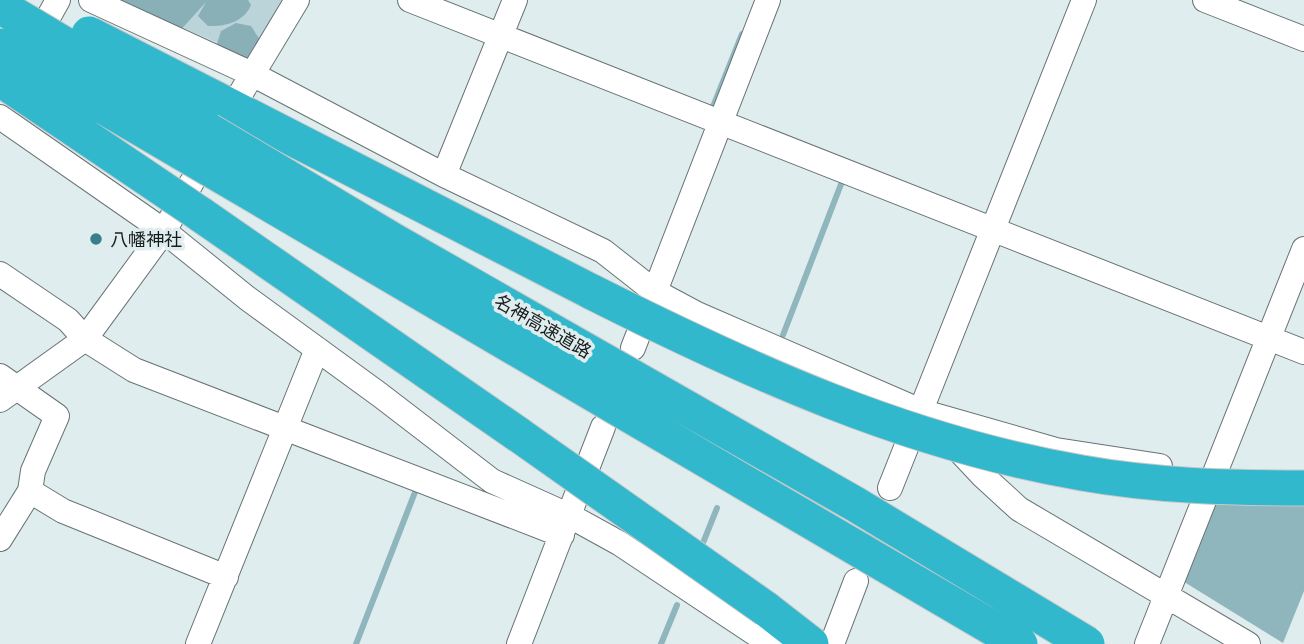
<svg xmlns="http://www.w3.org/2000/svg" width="1304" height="644" font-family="Inter,'Noto Sans JP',sans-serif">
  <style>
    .green { fill: #bad4d9 }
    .forest { fill: #8ab0b7 }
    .water { fill: #90b6bd }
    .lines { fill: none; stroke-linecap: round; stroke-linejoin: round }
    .stream { stroke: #90b6bd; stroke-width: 6 }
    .minor-casing { stroke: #687375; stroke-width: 26 }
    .highway-casing { stroke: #c7c9c9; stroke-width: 37 }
    .minor { stroke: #fff; stroke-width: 24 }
    .highway { stroke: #32b8cc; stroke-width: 35 }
    .highway-bridge-casing { stroke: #c7c9c9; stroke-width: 37; stroke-linecap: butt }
    .highway-bridge { stroke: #32b8cc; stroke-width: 35 }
    .poi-dot { fill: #397f8b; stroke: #e0edef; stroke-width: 2.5 }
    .labels { text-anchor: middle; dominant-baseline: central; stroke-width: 7; stroke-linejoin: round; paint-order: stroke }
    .poi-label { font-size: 18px; fill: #171c1c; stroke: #e0edef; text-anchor: start }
    .street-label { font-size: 18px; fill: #171c1c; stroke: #e0edef }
  </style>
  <rect width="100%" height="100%" fill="#e0edef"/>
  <path class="green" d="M121,0h170l-35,60z"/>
  <path class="forest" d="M116,0h132l3,5c-7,17 -26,22 -43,21l-10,-10 8,-14 -29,32z
    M236,23l15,3 9,14 -13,23 -31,-16 5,-16z"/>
  <path class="water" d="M1212,499h92v92l-21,52 -102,-63z"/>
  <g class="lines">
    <path class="stream" d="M712,109l30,-75
      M783,335l60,-156
      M701,548l16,-40
      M356,644l61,-157
      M661,644l16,-39"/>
    <g class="minor-casing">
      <path id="minor" d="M91,0l161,74 192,101 159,76 51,40 43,23 226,98 61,65 35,32 229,135
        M410,0l894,352
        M1205,0l99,39
        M34,43l24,-43
        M241,93l56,-93
        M0,117l164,114 83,67 133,97 112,86 78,35 49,27 152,101
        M444,175l71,-175
        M0,274l68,46 17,19 49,31 428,165
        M633,348l135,-348
        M0,376l57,40 -24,55 -3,20 -30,48
        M0,400l85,-61 79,-108 28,-49
        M927,413l129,37 104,16
        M890,488l194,-488
        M30,491l33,20 163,66
        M198,644l119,-295
        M519,644l84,-217
        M832,644l24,-63
        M1147,644l157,-395"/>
    </g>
    <g class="highway-casing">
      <path id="highway" d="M214,98l378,194
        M200,214l319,221
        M766,609l45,35"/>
    </g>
    <use href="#minor" class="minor"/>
    <use href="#highway" class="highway"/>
    <g class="highway-bridge-casing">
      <path id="highway-bridge" d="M0,6l394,235 461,263 232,140
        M89,34l125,64
        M0,46l1020,598
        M0,79l200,135
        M592,292c157,79 315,151 490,181 73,13 148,15 222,15
        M519,435l247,174"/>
    </g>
    <use href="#highway-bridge" class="highway-bridge"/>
  </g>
  <circle class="poi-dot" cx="96" cy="239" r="7"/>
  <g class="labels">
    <g class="poi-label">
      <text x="110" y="239">八幡神社</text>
    </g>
    <g class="street-label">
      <text transform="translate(543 326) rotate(30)">名神高速道路</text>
    </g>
  </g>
</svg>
